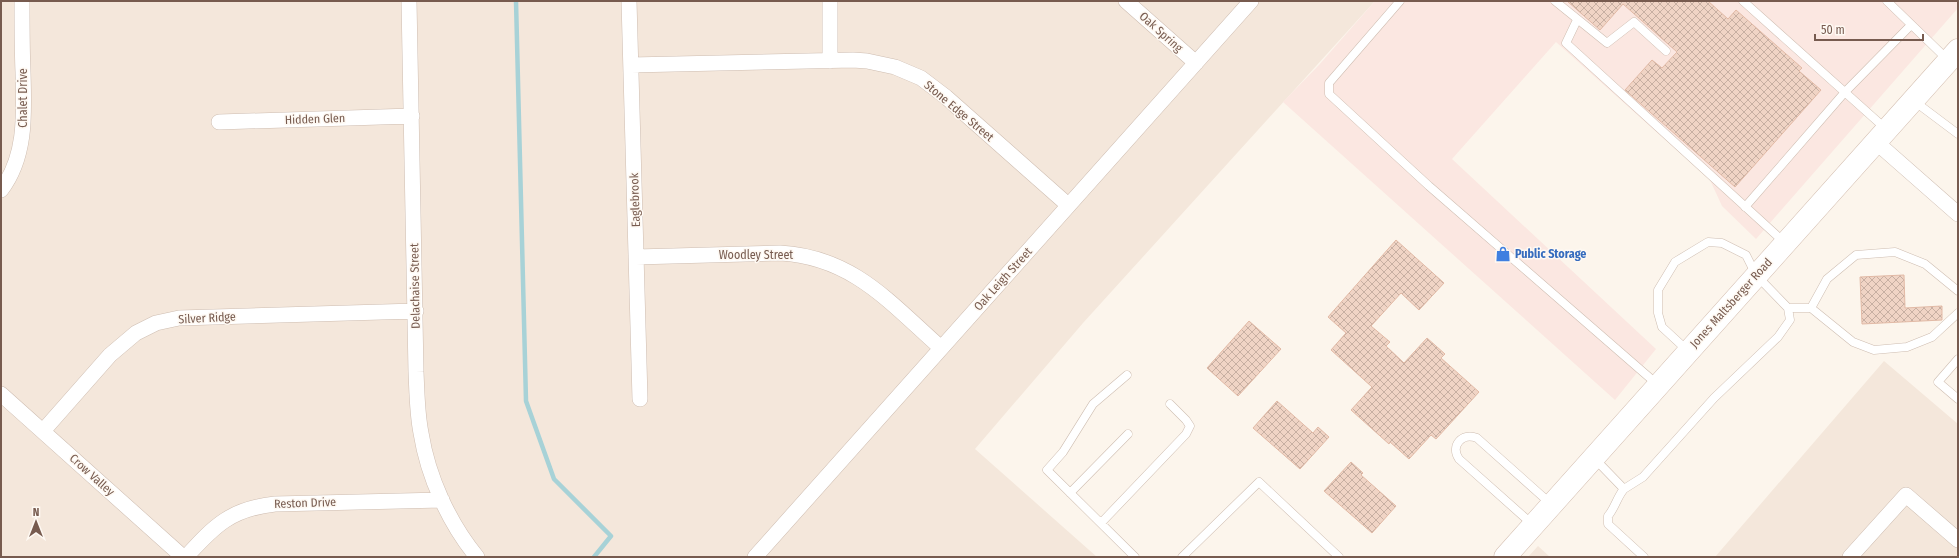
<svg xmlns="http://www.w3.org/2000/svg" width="1959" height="558" font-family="'Fira Sans Condensed',sans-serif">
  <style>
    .residential { fill: #f4e7db }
    .commercial { fill: #fbe7e1 }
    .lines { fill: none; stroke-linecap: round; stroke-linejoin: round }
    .stream { stroke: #a7d2d7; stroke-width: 4.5 }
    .building { fill: url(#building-cross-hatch); stroke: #e2baa6 }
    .service-casing { stroke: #cebdb1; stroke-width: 9 }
    .minor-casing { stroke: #cebdb1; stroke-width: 16 }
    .secondary-casing { stroke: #d4bfb1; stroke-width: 23 }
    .service { stroke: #fff; stroke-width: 8 }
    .minor { stroke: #fff; stroke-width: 15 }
    .secondary { stroke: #fff; stroke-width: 22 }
    .labels { text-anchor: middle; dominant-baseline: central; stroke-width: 3; stroke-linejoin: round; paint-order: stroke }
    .street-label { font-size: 12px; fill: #775b4f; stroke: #fef9f3 }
    .shop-label { font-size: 12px; font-weight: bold; fill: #366cbe; stroke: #fef9f3; text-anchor: start }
  </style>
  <defs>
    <pattern id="building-cross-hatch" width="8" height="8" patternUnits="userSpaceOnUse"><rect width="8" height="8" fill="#f0d4c5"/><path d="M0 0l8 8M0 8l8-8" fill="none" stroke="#c7afa2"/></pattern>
  </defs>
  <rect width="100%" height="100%" fill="#fcf5ec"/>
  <path class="residential" d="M1,1h1374l-292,322 -108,126 122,108h-1096z
    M1884,361l74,63v133h-243z
    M1538,546l12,11h-22z"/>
  <path class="commercial" d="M1375,1h583v7l-202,231 -34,-33 -12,-26 -154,-138 -104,117 204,190 -41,51 -332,-298 36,-37z"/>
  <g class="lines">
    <path class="stream" d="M516,1l10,400 28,78 57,57 -17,21"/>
  </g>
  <path class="building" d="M1567,1h141l20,18 8,-9 66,58 -3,3 22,19 -86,97 -110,-97 27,-30 10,8 15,-16 -54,-48 -23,26z
    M1396,240l48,43 -25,27 -18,-17 -30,33 19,16 -4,4 18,17 23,-25 18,16 -4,4 38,34 -43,47 -5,-4 -22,24 -19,-17 -1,2 -38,-34 21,-23 -41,-37 15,-17 -18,-16z
    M1904,275l1,33 37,-2v14l-80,4 -2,-47z
    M1249,321l32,28 -43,47 -31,-28z
    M1277,401l36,32 5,-6 11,10 -29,32 -47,-41z
    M1351,462l12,11 -2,2 35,31 -24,27 -48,-42z"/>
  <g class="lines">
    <g class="service-casing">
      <path id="service" d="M1400,1l-71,82v11l100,92 229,199
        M1555,1l52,42 27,-21 32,29
        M1743,1l143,128
        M1887,1l61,59
        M1577,20l-11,23 219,200
        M1914,101l44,33
        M1745,207l100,-115 66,-67
        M1811,308l16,-29 29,-24 39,-3 30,12 33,27
        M1688,351l-26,-24 -4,-14v-23l17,-28 33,-20 14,1 24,12 10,20 32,33h23l42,34 21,8 33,-3 25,-10 26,-24
        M1958,359l-20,23 20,17
        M1127,375l-34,29 -30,48 -16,18 88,87
        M1594,458l30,31 19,-12 71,-79 64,-61 12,-17 -2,-12
        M1624,489c-7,8 -9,19 -16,27v8l36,33
        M1070,493l58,-59
        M1101,523l85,-89 4,-8 -4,-6 -16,-16
        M1532,524l-73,-65c-9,-13 3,-27 18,-21l74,66
        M1182,557l77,-75 80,75"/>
    </g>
    <g class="minor-casing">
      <path id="minor" d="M409,1l7,371c1,20 1,41 5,61 7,44 28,90 56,124
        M629,1l11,398
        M830,1v60
        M1126,1l70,62
        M631,65l222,-5 14,1 28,6 26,11 25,19 122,108
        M219,122l193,-6
        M1876,142l82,72
        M1,190c26,-34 23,-78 22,-118 -1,-24 -1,-47 -1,-71
        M636,257l144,-4c73,4 110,50 161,95
        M1,394l182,163
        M43,431l67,-76 26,-22 20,-10 23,-5 237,-7
        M186,557c29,-32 45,-48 89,-53l167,-4
        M755,557l496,-556
        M1850,557l56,-62 52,45"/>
    </g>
    <g class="secondary-casing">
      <path id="secondary" d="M1505,557l453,-507"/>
    </g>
    <use href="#service" class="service"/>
    <use href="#minor" class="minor"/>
    <use href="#secondary" class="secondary"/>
  </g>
  <defs>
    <g id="shop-bare" transform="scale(1.2)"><path d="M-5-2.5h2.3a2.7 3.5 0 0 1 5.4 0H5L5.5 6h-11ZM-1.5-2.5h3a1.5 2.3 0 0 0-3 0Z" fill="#3f7fe0" stroke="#fef9f3" stroke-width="2.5" paint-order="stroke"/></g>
  </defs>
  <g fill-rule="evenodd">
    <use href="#shop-bare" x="1503" y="254"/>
  </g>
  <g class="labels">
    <g class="street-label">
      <text transform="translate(1161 32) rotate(42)">Oak Spring</text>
      <text transform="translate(23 98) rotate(-90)">Chalet Drive</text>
      <text transform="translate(959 111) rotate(40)">Stone Edge Street</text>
      <text transform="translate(315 119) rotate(-2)">Hidden Glen</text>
      <text transform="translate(635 200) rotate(-92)">Eaglebrook</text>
      <text x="756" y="255">Woodley Street</text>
      <text transform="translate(1003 279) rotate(-48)">Oak Leigh Street</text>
      <text transform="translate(415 286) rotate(-91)">Delachaise Street</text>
      <text transform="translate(1731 303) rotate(-48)">Jones Maltsberger Road</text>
      <text transform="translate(207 318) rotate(-3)">Silver Ridge</text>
      <text transform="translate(92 475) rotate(42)">Crow Valley</text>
      <text transform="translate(305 503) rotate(-2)">Reston Drive</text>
    </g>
    <g class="shop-label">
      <text x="1515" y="254">Public Storage</text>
    </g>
  </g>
  <rect width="1959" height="558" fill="none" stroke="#775b4f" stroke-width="4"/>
  <g transform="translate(36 522)" stroke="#fef9f3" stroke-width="3" paint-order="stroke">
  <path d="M0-3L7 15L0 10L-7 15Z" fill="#775b4f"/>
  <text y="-6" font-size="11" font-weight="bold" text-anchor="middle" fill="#775b4f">N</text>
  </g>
  <path d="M1815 34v6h108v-6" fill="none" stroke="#775b4f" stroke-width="2"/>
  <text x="1821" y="34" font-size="12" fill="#775b4f" stroke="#fef9f3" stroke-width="3" paint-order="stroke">50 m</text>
</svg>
